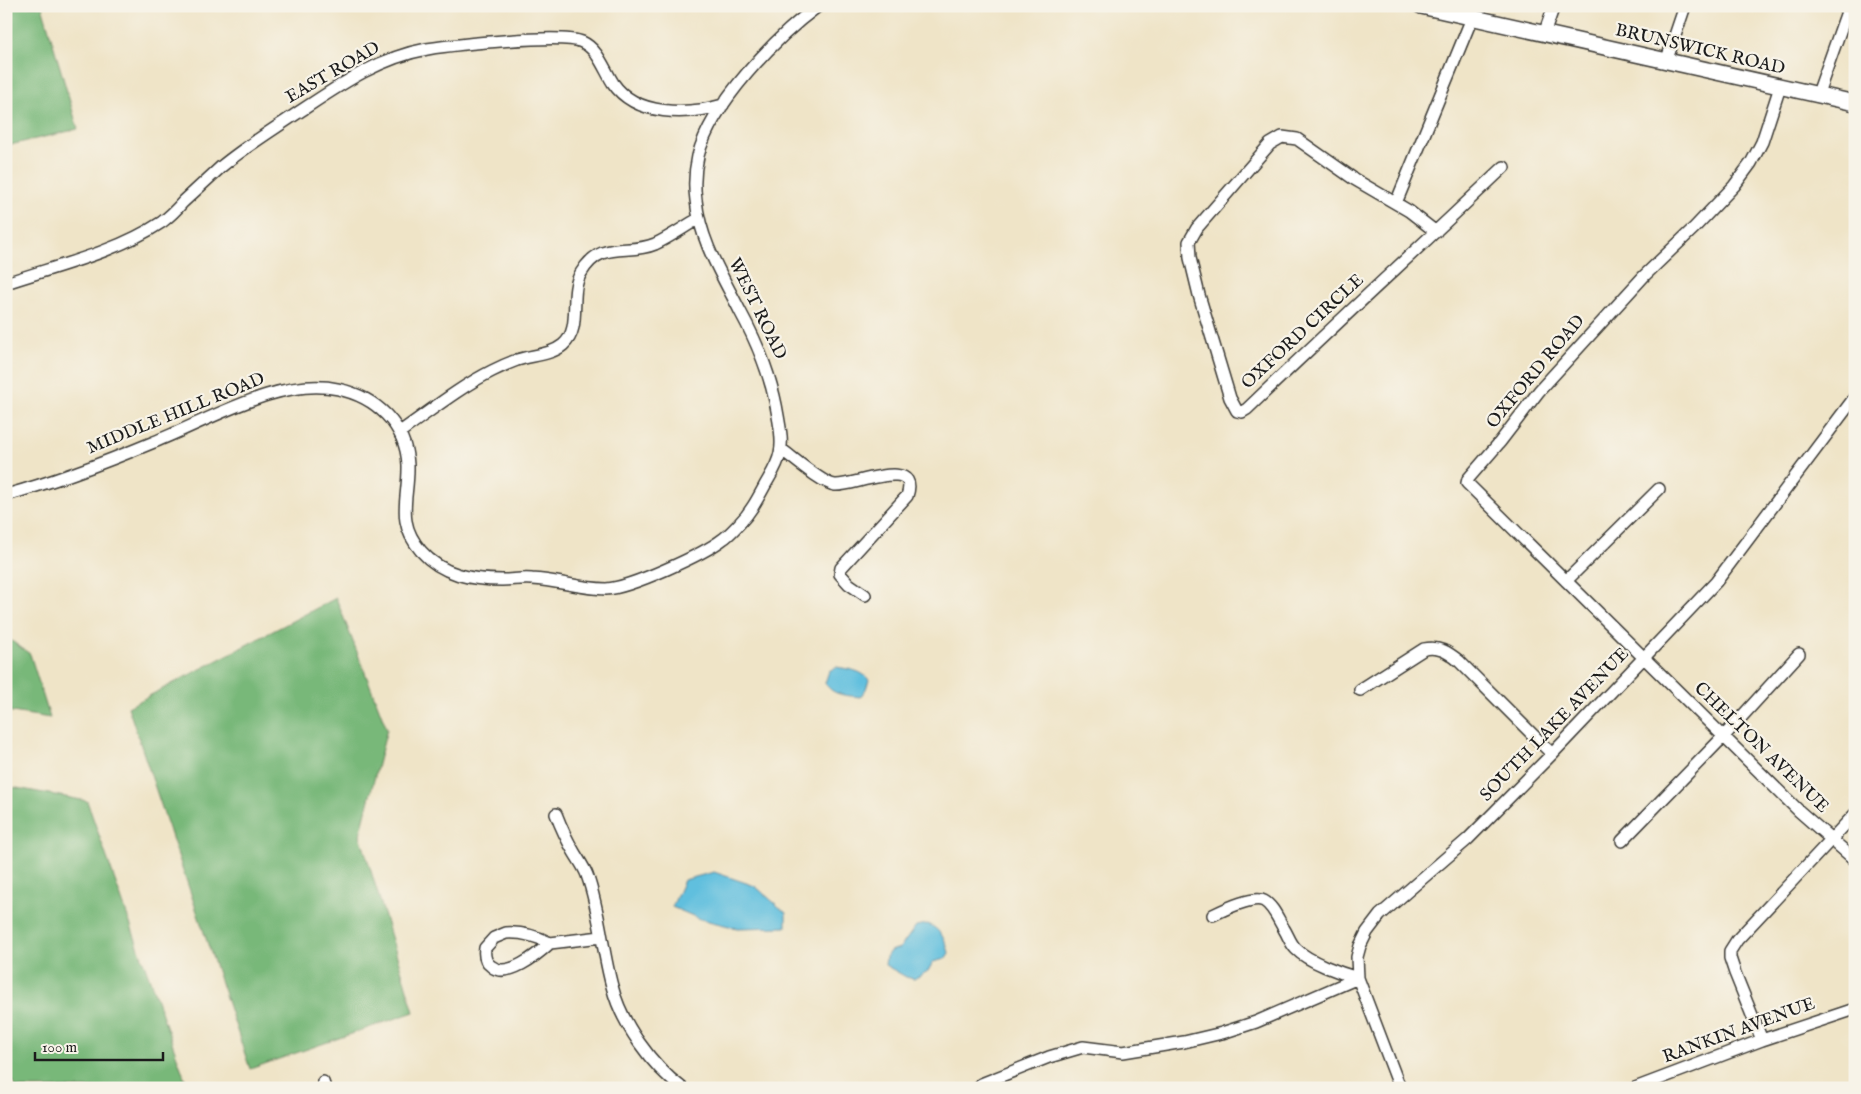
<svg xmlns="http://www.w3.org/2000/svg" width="1861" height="1094" font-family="'IM FELL English',serif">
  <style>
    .forest { fill: #78b879; stroke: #4a6a4a }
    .water { fill: #60bfde; stroke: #3e6e7d }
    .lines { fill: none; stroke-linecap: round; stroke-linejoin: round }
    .minor-casing { stroke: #3c3a36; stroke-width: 14 }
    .major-casing { stroke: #3c3a36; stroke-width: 18 }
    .minor { stroke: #fff; stroke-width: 11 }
    .major { stroke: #fff; stroke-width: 15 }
    .labels { text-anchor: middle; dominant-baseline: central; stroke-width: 4.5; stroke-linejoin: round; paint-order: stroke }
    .street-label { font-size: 18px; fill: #1c1c1c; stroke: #f7f3e8 }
  </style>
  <rect width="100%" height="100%" fill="#f7f3e8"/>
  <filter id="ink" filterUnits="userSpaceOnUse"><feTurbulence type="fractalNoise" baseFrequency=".02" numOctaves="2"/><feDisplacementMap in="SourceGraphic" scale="10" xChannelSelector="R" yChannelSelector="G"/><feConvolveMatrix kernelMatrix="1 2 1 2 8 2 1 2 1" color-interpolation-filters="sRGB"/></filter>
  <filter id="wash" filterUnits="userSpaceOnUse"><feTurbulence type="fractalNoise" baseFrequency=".0096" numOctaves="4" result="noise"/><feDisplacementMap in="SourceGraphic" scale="20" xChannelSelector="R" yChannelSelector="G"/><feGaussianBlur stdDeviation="1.12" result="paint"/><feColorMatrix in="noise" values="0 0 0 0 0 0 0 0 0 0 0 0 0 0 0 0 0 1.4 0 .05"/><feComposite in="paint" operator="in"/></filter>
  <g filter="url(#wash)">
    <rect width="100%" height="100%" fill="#efe4c7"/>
    <path class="forest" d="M6,6h36l36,123 -72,17z
      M336,598l51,131 -27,106 54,177 -164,57 -122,-362z
      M6,637l24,17 20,64 -44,-7z
      M6,786l81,15 101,287h-172l-10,-17z"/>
    <path class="water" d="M836,667c12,2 26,3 33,13l-3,9 -6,8c-14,-2 -27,-1 -35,-14l4,-12z
      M714,872l41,14 31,27v14l-49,1 -37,-9 -28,-12 12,-27z
      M928,924c12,5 18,16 21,29l-4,6 -12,3 -5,9 -14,8 -8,-2 -21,-12 1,-8 4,-6 10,-3 16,-22z"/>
  </g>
  <g filter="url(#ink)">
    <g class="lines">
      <g class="minor-casing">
        <path id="minor" d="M1544,34l10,-28
          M1666,62l19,-56
          M1780,87l-18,55 -11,21 -17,23 -40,42 -50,48 -105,115 -39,51 -32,37 -1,4 332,328 56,49
          M1817,96l32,-90
          M1396,203l76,-185
          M1436,232l-27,-21 -55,-32 -57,-40 -15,-2 -12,7 -73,84 -8,14 1,16 9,37 31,103 7,13 5,1 5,-3c85,-82 172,-161 257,-242
          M6,283c51,-17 111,-31 156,-61 8,-6 15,-13 21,-20 13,-12 26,-24 39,-36 23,-19 49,-35 74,-52 41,-27 81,-56 131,-65 25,-4 135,-16 155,-7 16,7 22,27 31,41 23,34 75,32 110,22
          M400,432c30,-21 60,-45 92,-61 8,-4 17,-8 25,-11 15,-5 34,-5 46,-15 20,-17 5,-51 18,-72 21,-35 46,-17 74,-29 15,-7 29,-17 43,-25
          M781,449c11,8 42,35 54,36 17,2 86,-30 72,11l-66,72 -1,6 9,10 16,11
          M6,495c51,-14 100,-33 148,-53 54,-21 126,-66 184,-53 38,8 68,36 70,76 1,34 -13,56 13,86 21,24 51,29 81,29 10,0 20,-2 30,-1 25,1 49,10 74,10 24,-1 98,-35 117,-50 6,-4 11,-10 16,-15 11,-11 18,-24 25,-37 6,-11 14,-22 16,-34 3,-12 0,-25 -2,-37 -6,-38 -20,-72 -38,-105 -18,-36 -40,-70 -44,-111 -2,-14 -1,-31 2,-44 13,-52 78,-119 120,-150
          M1566,581l93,-92
          M1360,690l64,-41c15,-3 24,3 35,12l93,93
          M556,814c5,13 11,26 18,38 4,7 10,15 13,23 13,36 15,75 25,111 9,37 40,80 70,102
          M1622,841l102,-105 75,-82
          M1213,915c10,-5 41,-20 51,-14 9,5 14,18 20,28 4,6 6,14 12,20 13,13 44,24 62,29
          M506,933c16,-1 30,3 44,10 -12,11 -43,37 -59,23 -6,-4 -7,-11 -6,-18l9,-10z
          M550,943l51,-6
          M1762,1040l-27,-67 -5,-15v-7l7,-11 118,-126
          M323,1082l2,6
          M981,1084l68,-27 34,-10 40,5 61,-10 38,-9 34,-11 102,-44
          M1400,1088l-42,-110 -1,-21 3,-11 7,-14 13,-17 88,-76 84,-85 164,-172 139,-185
          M1635,1088l127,-48 93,-31"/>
      </g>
      <g class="major-casing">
        <path id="major" d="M1421,6l434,97"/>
      </g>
      <use href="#minor" class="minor"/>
      <use href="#major" class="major"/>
    </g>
  </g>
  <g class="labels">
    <g class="street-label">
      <text transform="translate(1700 50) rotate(13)">BRUNSWICK ROAD</text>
      <text transform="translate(333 73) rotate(-30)">EAST ROAD</text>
      <text transform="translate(757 309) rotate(64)">WEST ROAD</text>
      <text transform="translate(1303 332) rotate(-43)">OXFORD CIRCLE</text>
      <text transform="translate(1536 372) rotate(-50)">OXFORD ROAD</text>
      <text transform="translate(176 414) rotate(-22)">MIDDLE HILL ROAD</text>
      <text transform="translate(1555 725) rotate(-46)">SOUTH LAKE AVENUE</text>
      <text transform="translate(1761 748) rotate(44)">CHELTON AVENUE</text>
      <text transform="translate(1739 1031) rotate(-20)">RANKIN AVENUE</text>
    </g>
  </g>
  <rect width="1861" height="1094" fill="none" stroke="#f7f3e8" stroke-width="25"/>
  <path d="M35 1052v8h128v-8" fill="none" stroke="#1c1c1c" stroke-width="2.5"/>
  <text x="42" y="1052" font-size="15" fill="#1c1c1c" stroke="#f7f3e8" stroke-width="4" paint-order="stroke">100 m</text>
</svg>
